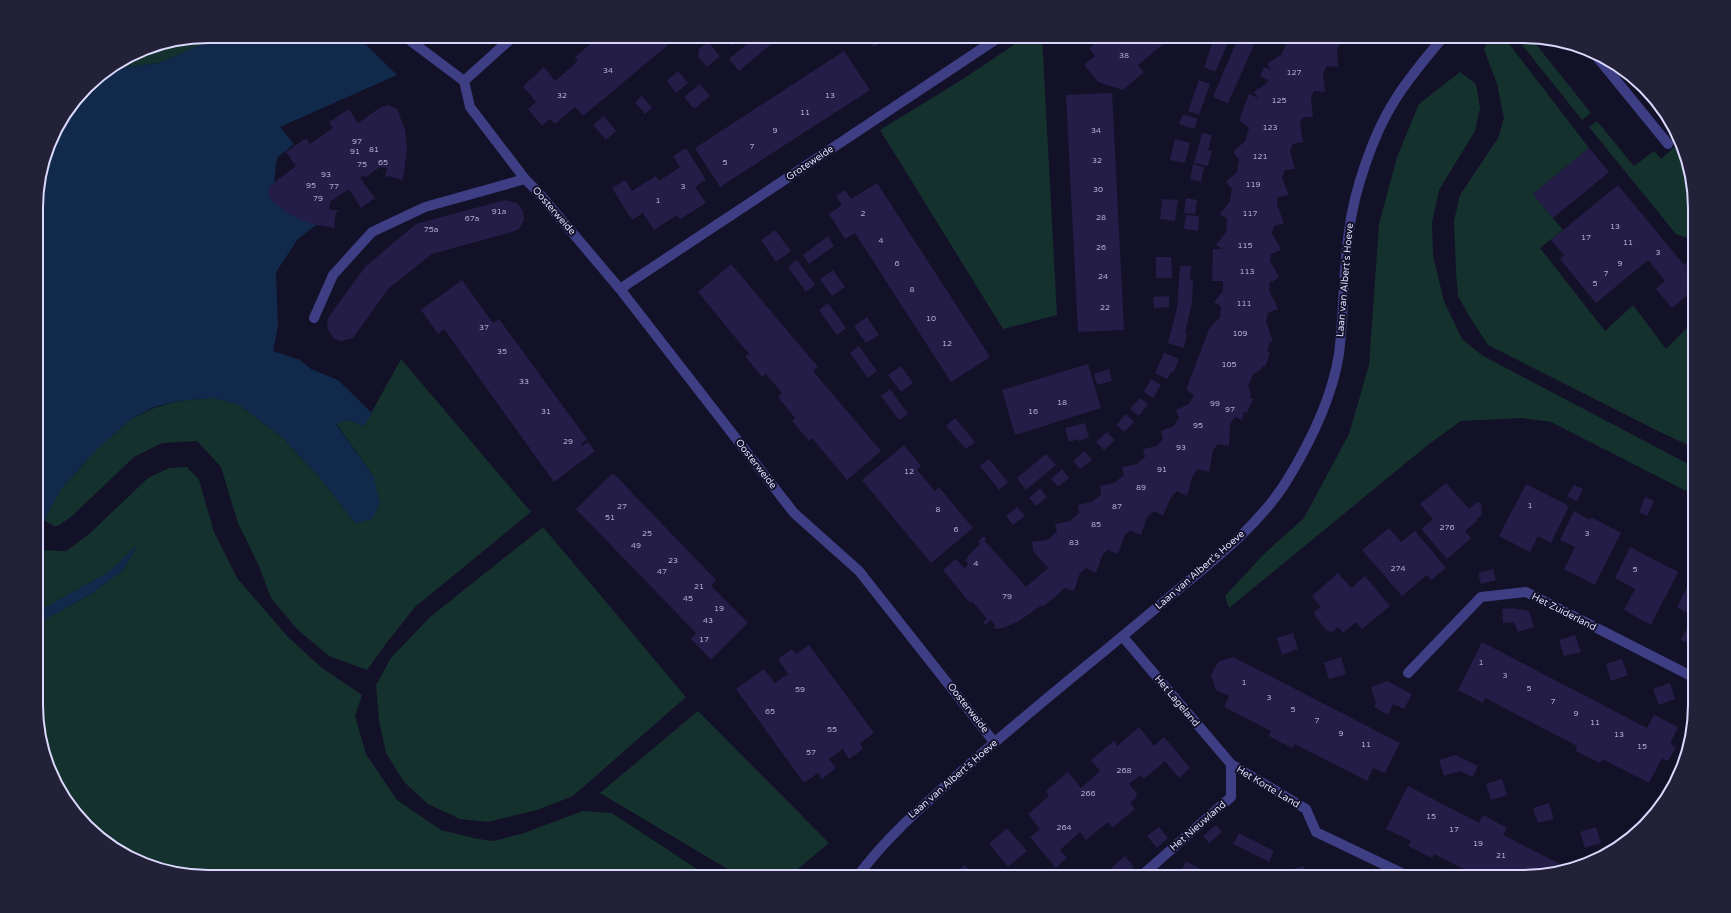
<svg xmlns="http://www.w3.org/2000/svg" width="1731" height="913" font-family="'Varela Round',sans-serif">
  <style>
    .green { fill: #14312e }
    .water { fill: #11294b }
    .building { fill: #241d47 }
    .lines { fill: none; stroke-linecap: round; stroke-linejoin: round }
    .minor { stroke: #3e3e84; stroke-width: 10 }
    .labels { text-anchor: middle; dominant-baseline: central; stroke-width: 4; stroke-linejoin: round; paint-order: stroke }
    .number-label { font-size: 8px; fill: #ada9d0 }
    .street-label { font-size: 10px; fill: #dbd8fd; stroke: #131127 }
    .rim { fill: none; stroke: #dbd8fd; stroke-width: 2 }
  </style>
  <rect width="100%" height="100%" fill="#131127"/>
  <path class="green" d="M208,36h14l-63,27 -30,4 -14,-1 28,-17z
    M1027,36h15l15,279 -54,14 -123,-199 83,-51z
    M1494,36h9l86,112 -56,46 30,36 -23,18 65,83 28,-26 33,44 28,-28v127l-36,-17 -170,-86 -19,-29 -11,-20 -2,-24 -2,-51 6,-26 38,-57 6,-20 -7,-34 -13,-35 5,-10z
    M1515,36l16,2 60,75 -9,7z
    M1460,72l16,12 4,24 -5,23 -36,59 -7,33 1,33 11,45 18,38 21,17 211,111v28l-143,-73 -29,-4 -61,3 -32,23 -200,164 -4,-12 39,-42 40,-36 45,-84 20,-69 10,-141 18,-67 22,-53z
    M1597,121l37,45 20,-15 7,8 17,-15 16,42v54l-18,-6 -87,-107z
    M401,359l130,153 -116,95 -30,38 -18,25 -38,-14 -32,-27 -26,-31 -12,-32 -21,-43 -17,-56 -24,-26 -35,2 -28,14 -62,59 -14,10h-4l-10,-6 17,-31 36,-40 33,-29 24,-12 24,-7 35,-3 25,6 45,34 38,41 34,44 19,-46 -38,-54 13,-3 15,6z
    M187,467l12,13 15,52 23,46 51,59 34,31 40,27 -7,21 11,38 31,46 44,30 37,9 16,2 30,-8 59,-22 29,2 97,64h-501l-76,-18 -61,-50 -22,-39 -11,-43 -1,-103 54,-30 32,-24 14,-24 -28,26 -72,40v-62l29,1 22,-16 60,-57 21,-10z
    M543,527l143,170 -113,99 -36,14 -49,12 -28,-3 -32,-15 -24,-22 -18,-29 -7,-32 -3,-36 15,-27 39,-41z
    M698,711l131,132 -41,34h-47l-141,-84z"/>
  <path class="water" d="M222,36h135l40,39 -117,52 14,17 -17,14 -3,23 23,25 28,12 -27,21 -22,33 2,54 -5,25 27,9 11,9 27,11 34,33 -8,13 -15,-6 -13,4 38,53 6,27 -9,16 -16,3 -34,-44 -38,-41 -45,-34 -25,-6 -35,3 -24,6 -24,13 -33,29 -36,40 -24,45 -1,-337 18,-65 41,-53 20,-13 14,1 30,-4z
    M138,544l-15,26 -32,24 -54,30v-12l72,-40z"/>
  <path class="building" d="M600,36h71l3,4 -91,76 -8,-9 -20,17 -5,-5 -8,7 -14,-17 8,-7 -13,-16 21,-19 11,14 23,-20 -3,-4z
    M727,36h17l-12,10 -7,-8z
    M757,36h24l-42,35 -10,-12z
    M866,36h25l-17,11z
    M1104,36h69l-35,29 6,7 -21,18 -25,-8 -14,-17 11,-9 -6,-8z
    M1215,36h16l-16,36 -11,-5z
    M1239,36h19l-30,67 -15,-6z
    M1282,36h70v8l-11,-2 -4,7 1,18 -11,-1 -4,7 2,19 -11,-1 -3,7 2,19h-10l-3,7 3,18 -10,2 -3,7 5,18 -10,1 -3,8 7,17 -11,2 -1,8 7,18 -10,3 -2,7 9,17 -10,4 -1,7 9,16 -7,5 -2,-1 -1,9 9,19 -10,4 -2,8 7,21h-3l-3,9 3,2 -5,14 -3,-1 -2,4 -7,4 -5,12 3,8 -1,4 3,1 -6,14 -3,-1 -2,8 -7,-3 -5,7 -1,22 -11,-2 -5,6 -4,22 -11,-3 -5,6 -6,21 -10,-5 -6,6 -8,19 -9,-5 -7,6 -6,18 -8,-3 -2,-2 -6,5 -7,19 -8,-3 -1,-2 -6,5 -7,19 -10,-5 -6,5 -6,18 -9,-3 -22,19 -1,-2 -23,16 -16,7 -9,1 1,-4 -4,-5 -6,5 -2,-2 4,-4 -15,-18 -2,2 -27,-33 13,-11 8,9 4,-3 -2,-5 2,-4 12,-12 -2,-3 6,-5 2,3 -1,2 41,46 22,-19 -15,-17 -1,-9 15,-2 10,-8 -2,-8 15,-3 9,-8 -1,-8 14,-3 9,-7 -1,-9 14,-3 10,-8 -2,-8 15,-3 8,-7 -2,-8 14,-3 6,-7 -2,-8 13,-5 5,-8 -3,-8 13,-6 5,-9 -8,-5 23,-61 11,-12 1,-10 -7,-5 9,-11v-10h-11l1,-32h10l-7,-4 10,-13 1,-13 -7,-5 10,-13 2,-12 -6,-7 11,-10 2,-13 -6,-7 12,-11 4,-13 -10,-8 10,-26 9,4 -4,-6 13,-9 1,-3 -8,-4 4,-9 7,3 -4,-6 14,-9 5,-11z
    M708,42l12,14 -13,11 -9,-10 1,-8z
    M844,51l26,39 -150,97 -25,-39z
    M678,71l10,12 -12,10 -9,-12z
    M1199,80l11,4 -11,31 -11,-4z
    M700,84l10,12 -16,13 -10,-12z
    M1112,93l12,237 -46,2 -12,-237z
    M642,96l10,12 -7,6 -10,-12z
    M388,105l9,4 8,21 2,19 -4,31 -16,-4v2l-2,-1 2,-9 -7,-1 -14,10 -2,-2 -4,3 15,20 -14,10 -12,-19 -19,13 -1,7 10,2v1h-3l-2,16 -22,-4 -11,-4 -15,-8 -15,-12 -3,-9 3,-6 25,-19 -10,-14 20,-14 4,6 23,-16 -4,-6 20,-13 9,14 23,-16z
    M1183,114l15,5 -4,10 -15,-5z
    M604,116l12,15 -10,9 -13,-15z
    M1202,133l10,2 -4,15 4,1 -4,15 -14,-3z
    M1175,139l15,4 -5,20 -15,-3z
    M686,148l20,32 -11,7 11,16 -26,16 -3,-4 -23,15 -11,-17 -11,7 -20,-32 13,-8 7,11 24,-15 3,5 21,-14 -7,-11z
    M1589,148l20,24 -56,46 -20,-24z
    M1193,164l11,3 -3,15 -11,-3z
    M877,183l113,174 -39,25 -96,-149 -10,6 -16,-25 13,-9 -6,-9 9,-6 6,9z
    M1618,185l66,80 10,-8v33l-22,18 -16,-19 9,-8 -17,-21 -52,43 -36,-44 4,-4 -13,-15z
    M1186,198l11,2 -2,14 -11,-1z
    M1162,199l16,1 -3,21 -15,-2z
    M505,200l12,3 6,8 1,9 -5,9 -7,3 -80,22 -44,35 -35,49 -12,3 -7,-2 -3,-4 -4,-8 1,-9 37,-51 51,-43z
    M1186,215l13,1 -1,15 -14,-2z
    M775,230l16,21 -15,11 -15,-22z
    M828,236l6,10 -25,18 -6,-9z
    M1156,257h15l1,21h-16z
    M797,260l18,25 -9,7 -18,-25z
    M731,264l87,103 -5,4 68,80 -34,29 -35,-42 -3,3 -17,-20 3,-3 -17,-21 4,-4 -16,-19 -4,3 -17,-21 4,-2 -51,-62z
    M1180,266h11l-1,14 3,1 -1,22 -7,30h2l-3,15 -16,-5 9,-35z
    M833,270l12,17 -13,9 -12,-17z
    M462,280l31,43 6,-4 88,120 -6,5 1,2 6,-4 7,9 -41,31 -110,-153 -6,5 -17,-24z
    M1169,296v11l-15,1 -1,-11z
    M828,303l18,25 -9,7 -18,-25z
    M867,317l12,18 -13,8 -12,-17z
    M859,346l18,25 -9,7 -18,-25z
    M1164,353l15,6 -6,14 -2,-1 -4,7 -12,-6z
    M1088,364l13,44 -86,27 -13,-45z
    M901,366l12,17 -12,9 -13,-17z
    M1109,369l3,12 -15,4 -3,-11z
    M1151,379l10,6 -8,13 -9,-6z
    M890,389l18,25 -9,6 -18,-24z
    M1140,398l8,6 -9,12 -9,-7z
    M1126,414l8,8 -10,10 -8,-7z
    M955,418l20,24 -9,7 -20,-23z
    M1085,423l4,14 -10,4 -1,-2 -9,3 -4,-14z
    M1107,432l8,8 -11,10 -8,-8z
    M904,445l17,21 -4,4 18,21 4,-4 34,41 -42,35 -69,-83z
    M1084,451l8,9 -12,9 -7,-8z
    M1046,454l10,11 -30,25 -9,-12z
    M989,459l19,23 -9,8 -19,-24z
    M1062,469l7,9 -11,9 -7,-8z
    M613,473l103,107 -5,6 37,37 -37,37 -20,-21 5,-6 -120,-124z
    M1446,483l23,26 8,-7 4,1 1,11 -5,5 1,1 -13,11 6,7 -24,21 -26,-30 12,-10 -13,-15z
    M1526,484l43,22 -18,37 -13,-7 -8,16 -31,-16z
    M1574,485l9,4 -6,12 -10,-5z
    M1040,488l7,9 -11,9 -7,-8z
    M1645,497l9,4 -7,15 -8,-4z
    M1017,507l8,9 -12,9 -7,-9z
    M1574,511l16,9 1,-3 30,16 -26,52 -31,-16 11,-22 -15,-7z
    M1389,528l12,14 14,-11 31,37 -15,12 -4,-5 -25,21 -40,-46z
    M1630,547l48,25 -27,53 -27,-15 11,-21 -20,-11z
    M1493,569l3,11 -15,4 -3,-11z
    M1338,573l13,15 14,-12 25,30 -28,23 -6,-7 -13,11 -5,-6 -6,5 -6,-2 -10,-13 -2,-5 7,-5 -9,-11z
    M1691,579l4,2v66l-14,-7 13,-24 -17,-9z
    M1512,608l17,3 5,16 -16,5 -4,-10 -11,1 -1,-14z
    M1293,633l5,16 -16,6 -5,-17z
    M1575,635l6,17 -17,4 -5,-16z
    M1482,642l165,86 7,-13 24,12 -8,17 6,3 -8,14 -6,-3 -13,25 -47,-24 -2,4 -24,-12 1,-5 -92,-48 -2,5 -25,-13z
    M809,645l65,88 -14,10 3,6 -14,10 -6,-10 -14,10 7,9 -14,11 -4,-6 -14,10 -68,-94 28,-20 11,14 13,-9 -10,-15 14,-10 4,5z
    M1233,657l167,86 -15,30 -12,-5 -6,13 -72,-37 -3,4 -23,-12 2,-5 -47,-24 5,-11 -13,-6 -5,-15 7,-13z
    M1341,657l5,17 -17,5 -5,-16z
    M1622,659l6,16 -17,6 -5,-17z
    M1387,681l25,13 -8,15 -11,-5 -5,11 -14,-8 2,-4 -5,-16z
    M1670,683l5,16 -16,6 -6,-16z
    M1139,727l15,19 10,-9 26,31 -11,10 -14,-17 -21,18 -4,-4 -11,9 8,9 -1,5 -6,5 5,6 -23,19 -4,-6 -22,18 -6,-8 -20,18 7,8 -11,10 -26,-31 10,-8 -12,-15 21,-18 -3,-5 22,-19 13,16 19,-17 -9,-11 23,-19 3,5z
    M1455,755l23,11 -5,11 -13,-6 -16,5 -5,-16z
    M1502,779l5,16 -16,5 -5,-16z
    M1408,786l71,37 4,-8 24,13 -4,7 67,34 -36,8h-55l-45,-23 -2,4 -24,-12 3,-5 -25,-12z
    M1549,803l5,16 -16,4 -5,-15z
    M1216,825l6,7 -13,11 -6,-7z
    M1159,827l9,11 -11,10 -10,-12z
    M1596,827l5,16 -16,5 -5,-16z
    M1007,828l20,23 -19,16 -19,-23z
    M1239,833l35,18 -5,11 -36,-18z
    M1125,856l9,11 -12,10h-4l-7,-9z
    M1186,861l24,13 6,3h-38z
    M965,865l10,12h-25z
    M1304,866l3,11h-18l-2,-6z"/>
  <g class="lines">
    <path class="minor" d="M404,36l60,45
      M514,36l-50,45 6,26 55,72 13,13 82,97 174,224 65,58 135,171
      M1593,52l75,92
      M620,289l381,-253
      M314,318l19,-43 39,-43 53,-25 100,-28
      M1123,637l108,127 75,45 10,23 94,45
      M1408,673l73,-76 45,-5 169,86
      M857,877c30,-41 68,-73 105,-106 67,-60 138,-115 206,-173 42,-35 88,-69 118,-116 24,-39 46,-83 53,-128 5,-41 4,-83 10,-123 5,-40 24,-97 46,-131 14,-23 32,-43 49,-64
      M1140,877l91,-80v-33"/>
  </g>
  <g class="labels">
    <g class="number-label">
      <text x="1124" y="55">38</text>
      <text x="608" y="70">34</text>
      <text x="1294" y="72">127</text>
      <text x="562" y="95">32</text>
      <text x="830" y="95">13</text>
      <text x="1279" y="100">125</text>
      <text x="805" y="112">11</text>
      <text x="1270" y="127">123</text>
      <text x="775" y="130">9</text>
      <text x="1096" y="130">34</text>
      <text x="357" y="141">97</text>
      <text x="752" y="146">7</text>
      <text x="374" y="149">81</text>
      <text x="355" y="151">91</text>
      <text x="1260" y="156">121</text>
      <text x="1097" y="160">32</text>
      <text x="383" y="162">65</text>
      <text x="725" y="162">5</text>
      <text x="362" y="164">75</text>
      <text x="326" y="174">93</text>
      <text x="1253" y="184">119</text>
      <text x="311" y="185">95</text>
      <text x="334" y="186">77</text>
      <text x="683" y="186">3</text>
      <text x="1098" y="189">30</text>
      <text x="318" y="198">79</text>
      <text x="658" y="200">1</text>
      <text x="499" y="211">91a</text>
      <text x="863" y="213">2</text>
      <text x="1250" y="213">117</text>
      <text x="1101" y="217">28</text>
      <text x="472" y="218">67a</text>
      <text x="1615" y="226">13</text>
      <text x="431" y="229">75a</text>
      <text x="1586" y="237">17</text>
      <text x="881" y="240">4</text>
      <text x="1628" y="242">11</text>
      <text x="1245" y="245">115</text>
      <text x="1101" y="247">26</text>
      <text x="1658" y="252">3</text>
      <text x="897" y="263">6</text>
      <text x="1620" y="263">9</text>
      <text x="1247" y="271">113</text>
      <text x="1606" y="273">7</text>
      <text x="1103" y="276">24</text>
      <text x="1595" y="283">5</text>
      <text x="912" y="289">8</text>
      <text x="1244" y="303">111</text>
      <text x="1105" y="307">22</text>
      <text x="931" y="318">10</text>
      <text x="484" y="327">37</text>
      <text x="1240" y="333">109</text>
      <text x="947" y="343">12</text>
      <text x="502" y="351">35</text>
      <text x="1229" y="364">105</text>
      <text x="524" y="381">33</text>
      <text x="1062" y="402">18</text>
      <text x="1215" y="403">99</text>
      <text x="1230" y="409">97</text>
      <text x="546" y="411">31</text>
      <text x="1033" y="411">16</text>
      <text x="1198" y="425">95</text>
      <text x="568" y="441">29</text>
      <text x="1181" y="447">93</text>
      <text x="1162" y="469">91</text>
      <text x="909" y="471">12</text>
      <text x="1141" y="487">89</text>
      <text x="1530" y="505">1</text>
      <text x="622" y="506">27</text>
      <text x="1117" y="506">87</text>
      <text x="938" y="509">8</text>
      <text x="610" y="517">51</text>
      <text x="1096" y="524">85</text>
      <text x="1447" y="527">276</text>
      <text x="956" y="529">6</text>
      <text x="647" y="533">25</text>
      <text x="1587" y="533">3</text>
      <text x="1074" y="542">83</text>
      <text x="636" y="545">49</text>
      <text x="673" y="560">23</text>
      <text x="976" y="563">4</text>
      <text x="1398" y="568">274</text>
      <text x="1635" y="569">5</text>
      <text x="662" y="571">47</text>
      <text x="699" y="586">21</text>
      <text x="1007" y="596">79</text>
      <text x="688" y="598">45</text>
      <text x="719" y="608">19</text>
      <text x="708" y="620">43</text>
      <text x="704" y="639">17</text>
      <text x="1481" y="662">1</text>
      <text x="1505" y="675">3</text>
      <text x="1244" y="682">1</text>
      <text x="1529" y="688">5</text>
      <text x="800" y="689">59</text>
      <text x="1269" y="697">3</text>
      <text x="1553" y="701">7</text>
      <text x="1293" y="709">5</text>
      <text x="770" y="711">65</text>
      <text x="1576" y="713">9</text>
      <text x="1317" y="720">7</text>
      <text x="1595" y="722">11</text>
      <text x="832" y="729">55</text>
      <text x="1341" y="733">9</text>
      <text x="1619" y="734">13</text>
      <text x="1366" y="744">11</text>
      <text x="1642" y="746">15</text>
      <text x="811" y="752">57</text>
      <text x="1124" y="770">268</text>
      <text x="1088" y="793">266</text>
      <text x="1431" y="816">15</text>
      <text x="1064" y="827">264</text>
      <text x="1454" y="829">17</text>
      <text x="1478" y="843">19</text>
      <text x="1501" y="855">21</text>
    </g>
    <g class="street-label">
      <text transform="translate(810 163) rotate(-34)">Groteweide</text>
      <text transform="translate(554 211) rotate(49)">Oosterweide</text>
      <text transform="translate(1345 280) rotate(-85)">Laan van Albert's Hoeve</text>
      <text transform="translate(756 464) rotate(52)">Oosterweide</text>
      <text transform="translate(1200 570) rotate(-41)">Laan van Albert's Hoeve</text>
      <text transform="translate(1564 612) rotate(27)">Het Zuiderland</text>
      <text transform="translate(1177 701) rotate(50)">Het Lageland</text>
      <text transform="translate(968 708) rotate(52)">Oosterweide</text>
      <text transform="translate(953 779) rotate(-41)">Laan van Albert's Hoeve</text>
      <text transform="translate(1268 787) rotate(31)">Het Korte Land</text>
      <text transform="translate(1198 826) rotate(-41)">Het Nieuwland</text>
    </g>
  </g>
  <path d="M0 0H1731V913H0ZM208 43H1523A165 165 0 0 1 1688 208V705A165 165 0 0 1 1523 870H208A165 165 0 0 1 43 705V208A165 165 0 0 1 208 43Z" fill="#232138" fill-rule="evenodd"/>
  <path class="rim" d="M208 43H1523A165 165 0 0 1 1688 208V705A165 165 0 0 1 1523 870H208A165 165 0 0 1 43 705V208A165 165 0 0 1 208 43Z"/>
</svg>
